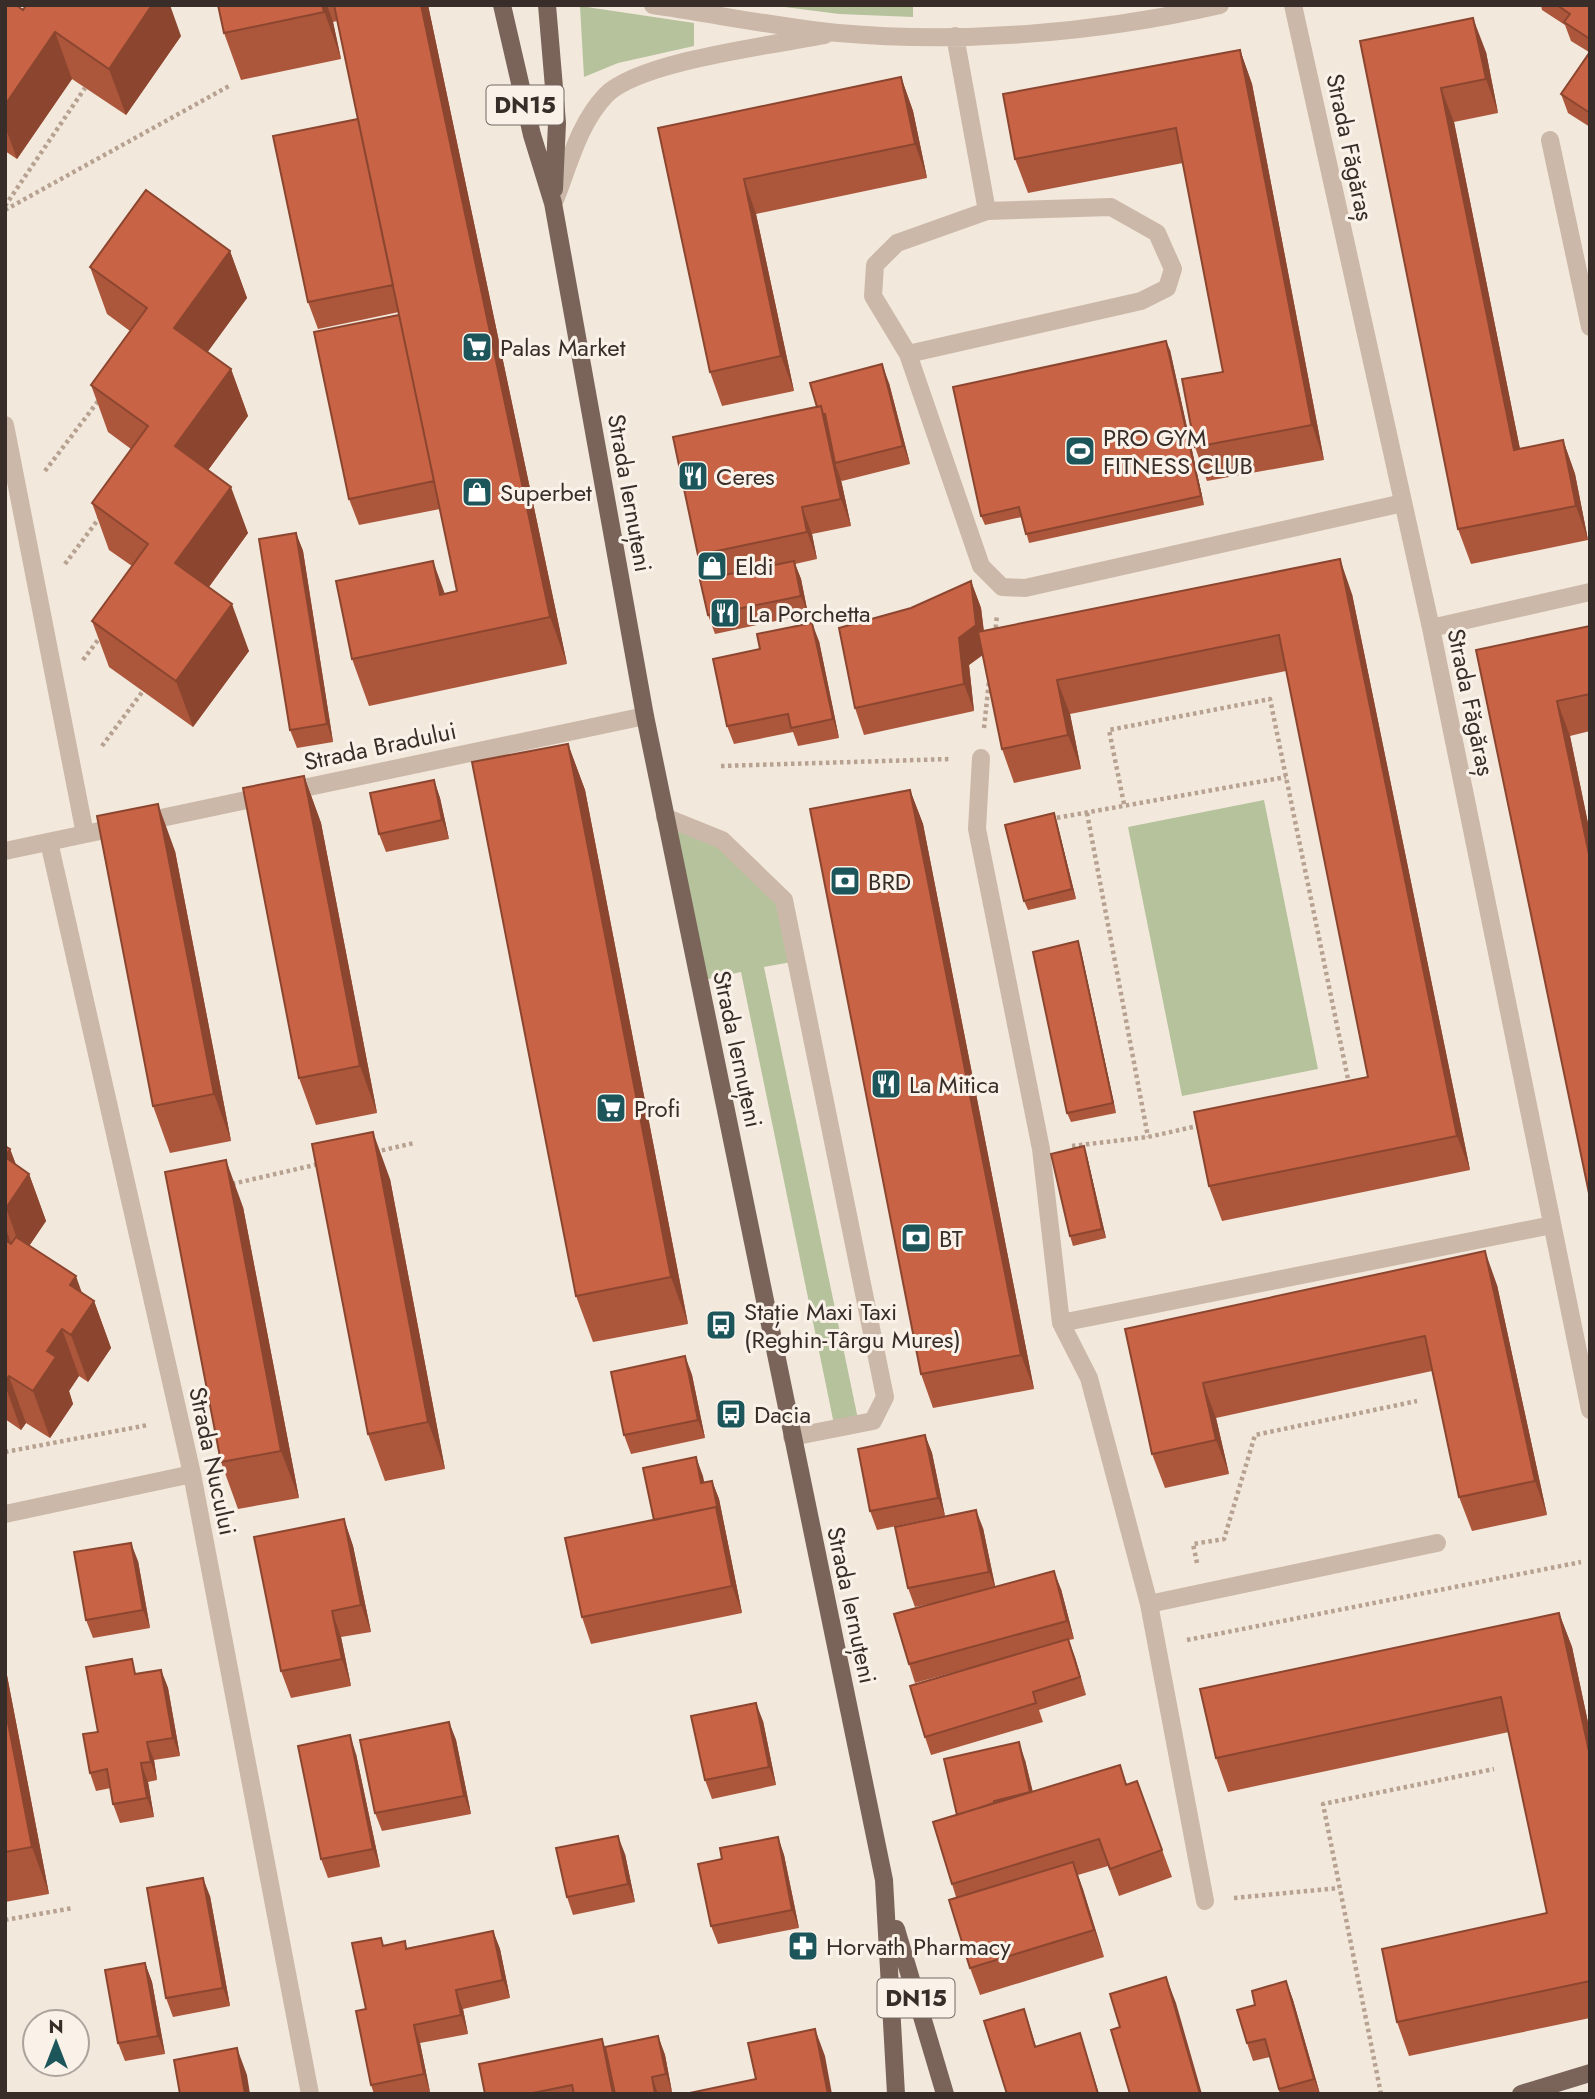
<svg xmlns="http://www.w3.org/2000/svg" width="1595" height="2099" font-family="Jost,sans-serif">
  <style>
    .green { fill: #b5c29c }
    .lines { fill: none; stroke-linecap: round; stroke-linejoin: round }
    .path { stroke: #b7a292; stroke-width: 4.5; stroke-dasharray: 3.5 3.5; stroke-linecap: butt }
    .minor { stroke: #cbb8a8; stroke-width: 18 }
    .major { stroke: #7a6459; stroke-width: 18 }
    .wall { fill: #ac563b }
    .shaded-wall { fill: #8c4630 }
    .building { fill: #c86445; stroke: #8c4630; stroke-width: 2 }
    .labels { text-anchor: middle; dominant-baseline: central; stroke-width: 6; stroke-linejoin: round; paint-order: stroke }
    .shield { fill: #faf2e9; stroke: #726862; stroke-width: 2 }
    .shield-label { font-size: 23px; font-weight: bold; fill: #382d28 }
    .street-label { font-size: 24px; fill: #382d28; stroke: #faf2e9 }
    .poi-label { font-size: 24px; fill: #382d28; stroke: #faf2e9; text-anchor: start }
  </style>
  <rect width="100%" height="100%" fill="#f3e8dc"/>
  <path class="green" d="M769,5h144v12l-74,-3z
    M580,6l114,17v23l-76,17 -34,14z
    M1264,800l54,269 -136,27 -54,-269z
    M665,817l57,23 62,60 13,61 -33,6 95,457 -24,5 -94,-457 -42,9z"/>
  <g class="lines">
    <path class="path" d="M5,206l80,-118
      M5,210l224,-124
      M45,471l54,-71
      M65,564l35,-47
      M995,635l2,-20
      M83,660l18,-24
      M984,728l5,-47
      M102,746l41,-55
      M721,766l229,-7
      M1124,804l-15,-74 161,-31 79,385
      M1087,813l61,324
      M1050,819l236,-42
      M1072,1146l76,-9 54,-12
      M375,1152l39,-9
      M232,1184l87,-20
      M5,1452l143,-27
      M1197,1563l-4,-19 31,-5 31,-104 162,-34
      M1187,1640l394,-78
      M1234,1898l105,-10
      M5,1920l68,-12
      M1381,2094l-58,-290 171,-35"/>
    <path class="minor" d="M653,5c62,9 123,22 185,28 124,11 261,0 382,-28
      M1293,5l138,623 159,782
      M1550,140l40,187
      M555,200c14,-35 24,-77 51,-105 34,-34 168,-50 219,-60
      M987,211l-90,32 -22,22 -2,31 35,58 73,212 21,21 23,1 378,-85
      M908,354l233,-53 26,-13 6,-19 -16,-36 -46,-26 -124,4 -32,-175
      M5,425l80,409
      M1431,628l159,-36
      M981,758l-4,71 64,320 20,174 28,55 60,226 56,297
      M665,817l57,23 62,60 101,497 -12,24 -81,16
      M49,842l143,632 118,620
      M5,851l640,-135
      M1061,1323l491,-98
      M5,1514l187,-40
      M1149,1604l288,-61"/>
    <path class="major" d="M502,5l30,130 21,68 92,513 239,1164 12,214
      M547,5l10,118 -3,66
      M896,1929l49,165
      M1521,2094l69,-21"/>
  </g>
  <path class="wall" d="M5,5l18,5 158,26 -55,79 -54,-36 -55,80 -12,-8z
    M218,5h210l139,659 -198,42 -17,-47 93,-65 12,-3 -17,-82 -81,16 -10,-26 50,-184v-3l-81,17 -10,-27 50,-183 -21,-98 -4,1 8,37 -100,21 -17,-47z
    M1541,5h49v122l-22,-14 -7,-19 28,-42 -18,-11 -6,-16 -23,-15z
    M1360,41l126,11 12,61 -44,9 66,327 43,-9 12,34 13,66 -117,24 -13,-35z
    M1240,50l12,34 72,376 -117,21 -12,-34 28,-75 -40,-209 -155,30 -13,-34z
    M901,77l12,34 14,67 -171,36 38,177 -72,15 -12,-34 -52,-244z
    M230,251l17,47 -40,54 24,17 17,47 -40,54 40,63 -39,54 40,64 -56,76 -84,-60 -17,-46 40,-55 -23,-16 -17,-47 39,-54 -23,-17 -17,-47 39,-54 -23,-17 -17,-47z
    M1170,350l34,155 -175,38 -7,-26 -37,8 -4,-9z
    M889,383l21,81 -68,17 -1,-1 10,46 -39,8 5,25 -22,5 6,15 7,35 -93,20 -7,-19 -2,-36 -8,-24 119,-148z
    M296,533l7,18 30,191 -36,6 -7,-18z
    M971,581l10,27 3,23 368,-37 118,576 -248,51 -13,-35 159,-109 -82,-406 -216,43 11,55 -67,14 -12,-34 -19,-94 -14,10 5,46 -110,24 -9,-27z
    M1590,626v105l-20,5 20,97v365l-114,-548z
    M819,641l20,97 -41,8 -5,-14 -59,12 -7,-18z
    M568,744l17,46 103,534 -95,18 -17,-46z
    M304,776l17,47 56,290 -61,12 -17,-47z
    M434,780l6,18 9,41 -63,13 -7,-18z
    M910,790l13,34 111,565 -101,19 -12,-34z
    M1057,823l19,76 -48,11 -4,-9z
    M175,851l56,290 -61,12 -17,-47z
    M1081,951l35,162 -45,9 -4,-9z
    M5,1146l5,3 6,16 13,9 17,47 -17,25 52,46 13,9 17,47 -23,34 -9,-6 -10,15 4,13 -23,34 -24,-15 -5,7 -16,-11z
    M1084,1146l3,10 19,82 -33,8 -3,-10z
    M390,1179l55,290 -60,12 -17,-47z
    M243,1207l56,291 -61,11 -17,-47z
    M1497,1285l50,230 -75,16 -13,-34 -27,-126 -216,47 13,56 -64,14 -13,-34 -27,-125z
    M685,1356l7,19 13,63 -74,16 -7,-19z
    M925,1435l7,18 13,63 -68,14 -7,-19z
    M696,1457l8,25 8,-1 7,18 23,114 -151,31 -9,-27 72,-97z
    M344,1519l9,27 18,86 -30,5 10,49 -60,12 -10,-27z
    M983,1528l12,59 66,2 13,50 -5,1 17,55 -47,15 4,12 -112,33 -6,-18 69,-76 -79,22 -6,-19 34,-63 -28,6 -7,-19z
    M138,1561l12,67 -57,10 -7,-18z
    M1559,1613l13,34 18,85v286l-181,38 -12,-34 150,-109 -38,-181 -281,60 -12,-34z
    M5,1665l44,229 -44,8z
    M161,1670l7,18 12,68 -26,4 3,20 -9,2 6,35 -34,6 -7,-19 -2,-16 -15,3 -6,-18 8,-41 39,-58z
    M763,1721l13,64 -64,14 -7,-19z
    M449,1722l7,18 15,74 -89,17 -7,-18z
    M356,1754l24,113 -52,11 -7,-19z
    M1025,1760l8,32 87,-27 7,20 10,-4 35,96 -53,19 -11,-30 -30,9 26,82 -124,38 -10,-27 -14,-71 -4,-13 5,-69z
    M778,1837l6,18 15,73 -81,16 -7,-18 11,-67z
    M625,1854l10,48 -62,13 -6,-18z
    M210,1896l20,110 -57,11 -7,-19z
    M493,1931l7,18 10,49 -47,11 5,25 -48,9 10,49 -8,2h-48l-3,-9 -5,-76 18,-64 21,-4 2,7z
    M145,1963l7,19 13,72 -40,7 -7,-18z
    M1286,1981l7,19 27,94h-40l-10,-37 -17,4 -6,-18 8,-38z
    M658,2036l7,19 7,37 -8,2h-179l120,-47z"/>
  <path class="shaded-wall" d="M152,5h18l11,31 -55,79 -17,-46z
    M322,5h5l6,17 8,37z
    M421,5h7l139,659 -17,-47z
    M1473,18l13,34 12,61 -12,-34z
    M55,32l17,47 -55,80 -12,-33v-21z
    M1240,50l12,34 72,376 -12,-35z
    M901,77l12,34 14,67 -12,-34z
    M1441,88l13,34 73,362 -13,-34z
    M744,179l12,35 38,177 -13,-35z
    M230,251l17,47 -56,77 -17,-47z
    M1166,341l4,9 34,155 -3,-9z
    M882,364l7,19 21,81 -7,-18z
    M231,369l17,47 -56,76 -17,-46z
    M821,406l10,26 4,31 6,17 10,46 -10,-27z
    M1563,440l12,34 13,66 -12,-34z
    M231,487l17,46 -56,77 -17,-47z
    M802,507l10,27 5,25 -10,-27z
    M296,533l7,18 30,191 -6,-18z
    M1340,559l12,35 118,576 -13,-34z
    M433,561l17,47 -10,-13z
    M794,561l7,18 7,35 -7,-18z
    M971,581l10,27 5,44 -17,13 5,46 -10,-27 -5,-46z
    M232,604l17,47 -56,76 -17,-46z
    M812,623l7,18 20,97 -6,-19z
    M1057,680l13,34 11,55 -13,-34z
    M1557,701l13,35 20,97v26z
    M568,744l17,46 103,534 -17,-47z
    M304,776l17,47 56,290 -17,-47z
    M434,780l6,18 9,41 -7,-19z
    M910,790l13,34 111,565 -13,-34z
    M158,804l17,47 56,290 -17,-47z
    M1054,813l3,10 19,76 -4,-10z
    M1078,941l3,10 35,162 -3,-10z
    M373,1132l17,47 55,290 -17,-47z
    M1084,1146l3,10 19,82 -4,-9z
    M10,1149l13,34 6,-9 17,47 -23,34 -17,-47 -1,-51z
    M226,1160l17,47 56,291 -18,-47z
    M5,1226l8,23 -8,12z
    M1485,1251l12,34 50,230 -12,-34z
    M76,1276l12,34 6,-9 17,47 -23,34 -17,-47 -1,-50z
    M62,1329l17,47 -10,15 4,13 -23,34 -17,-47 14,-40z
    M685,1356l7,19 13,63 -7,-18z
    M9,1376l17,47 -5,7 -16,-45v-4z
    M1203,1383l13,35 13,56 -13,-34z
    M925,1435l7,18 13,63 -7,-18z
    M696,1457l7,19 5,25 -7,-18z
    M712,1481l7,18 23,114 -10,-27 -16,-79z
    M976,1510l7,18 13,62 -7,-18z
    M344,1519l9,27 18,86 -10,-27z
    M131,1543l7,18 12,67 -7,-18z
    M1054,1571l7,18 13,50 -7,-18z
    M332,1611l9,26 10,49 -9,-27z
    M1559,1613l13,34 18,85v24z
    M1068,1639l7,18 11,38 -6,-18z
    M5,1665l44,229 -17,-47 -27,-140z
    M161,1670l7,18 12,68 -7,-18z
    M756,1703l7,18 13,64 -7,-18z
    M449,1722l7,18 15,74 -7,-18z
    M350,1735l6,19 24,113 -7,-18z
    M147,1742l7,18 3,20 -6,-18z
    M1019,1742l6,18 12,51 -7,-18z
    M141,1763l7,19 6,35 -7,-19z
    M618,1836l7,18 10,48 -7,-18z
    M778,1837l6,18 15,73 -7,-18z
    M1073,1862l10,27 21,68 -10,-27z
    M203,1878l7,18 20,110 -7,-18z
    M493,1931l7,18 10,49 -7,-18z
    M145,1963l7,19 13,72 -7,-18z
    M1166,1977l10,26 26,91h-2z
    M1286,1981l7,19 27,94 -6,-15z
    M456,1990l7,19 5,25 -7,-19z
    M1024,2009l6,18 12,39 -7,-19z
    M414,2025l6,18 10,49 -6,-18z
    M815,2029l10,27 7,38h-4z
    M1080,2033l6,19 13,42h-1z
    M658,2036l7,19 7,37 -6,-18z
    M602,2039l10,27 6,28h-5z
    M237,2048l10,27 3,19h-5z
    M652,2077l6,17h-3z"/>
  <path class="building" d="M5,5h11l7,5 3,-5h126l-43,64 -54,-37 -50,73z
    M218,5h104l2,7 -100,21z
    M334,5h87l129,612 -198,42 -16,-78 97,-20 7,34 17,-4z
    M1557,5h33v34l-26,-17 6,-8z
    M1473,18l13,61 -45,9 73,362 49,-10 13,66 -118,23 -98,-488z
    M1240,50l72,375 -117,22 -13,-68 41,-7 -47,-244 -161,31 -12,-65z
    M1590,52v61l-29,-19z
    M901,77l14,67 -171,35 37,177 -71,16 -52,-244z
    M358,119l35,166 -85,17 -35,-166z
    M146,190l84,61 -56,77 57,41 -56,77 56,41 -56,76 57,41 -56,77 -84,-60 56,-77 -56,-41 56,-77 -57,-41 56,-77 -57,-41z
    M399,315l35,166 -85,18 -35,-167z
    M1166,341l35,155 -175,38 -7,-27 -38,9 -28,-129z
    M882,364l21,82 -68,17 -10,-49h-2l-2,-8 -4,1 -7,-24z
    M821,406l20,93 -39,8 5,25 -109,23 -25,-118z
    M296,533l31,191 -37,6 -31,-191z
    M1340,559l117,577 -248,50 -15,-74 174,-35 -89,-442 -222,45 11,55 -66,14 -24,-117z
    M794,561l7,35 -93,19 -8,-35z
    M971,581l5,44 -17,13 5,46 -109,24 -16,-80 72,-20z
    M812,623l21,96 -42,9 -3,-14 -61,12 -14,-67 47,-10 -3,-15z
    M1590,626v68l-33,7 33,158v339l-114,-548z
    M568,744l103,533 -95,19 -104,-534z
    M304,776l56,290 -61,12 -56,-290z
    M434,780l8,40 -63,14 -9,-41z
    M910,790l111,565 -100,19 -111,-565z
    M158,804l56,290 -61,12 -56,-290z
    M1054,813l18,76 -48,12 -19,-76z
    M1078,941l35,162 -46,10 -34,-161z
    M373,1132l55,290 -60,12 -56,-290z
    M5,1146l5,3 -5,8z
    M1084,1146l18,83 -32,7 -19,-82z
    M5,1157l24,17 -23,34h-1z
    M226,1160l55,291 -60,11 -56,-290z
    M16,1237l60,39 -6,9 24,16 -23,34 -9,-6 -15,22 9,6 -23,34 -24,-15 -4,5v-141l6,4z
    M1485,1251l50,230 -76,16 -34,-161 -222,47 13,57 -64,14 -27,-125z
    M685,1356l13,64 -74,15 -13,-63z
    M925,1435l13,63 -68,13 -12,-62z
    M696,1457l5,26 11,-2 7,35 -3,-9 -62,13 -11,-52z
    M716,1507l16,79 -150,31 -17,-79z
    M976,1510l13,62 -81,16 -13,-61z
    M344,1519l17,86 -29,6 10,48 -61,12 -27,-134z
    M131,1543l12,67 -57,10 -12,-68z
    M1054,1571l13,50 -158,43 -15,-50z
    M1559,1613l31,143v225l-193,41 -15,-73 165,-36 -46,-216 -285,61 -16,-69z
    M1068,1639l12,38 -47,15 3,11 -111,34 -15,-51z
    M132,1659l3,15 26,-4 12,68 -26,4 4,20 -10,1 6,35 -34,6 -6,-35 -17,4 -7,-39 15,-2 -12,-65z
    M756,1703l13,64 -64,13 -14,-64z
    M5,1707l27,140 -27,5z
    M449,1722l15,74 -89,17 -15,-73z
    M350,1735l23,114 -52,10 -23,-113z
    M1019,1742l11,50 -36,9v2l-37,12 -13,-56z
    M1120,1765l6,20 11,-4 25,69 -52,19 -11,-30 -147,45 -19,-62z
    M618,1836l10,48 -61,13 -11,-49z
    M778,1837l14,73 -81,16 -13,-62 24,-5 -2,-11z
    M1073,1862l21,68 -124,38 -21,-68z
    M203,1878l20,110 -57,10 -19,-110z
    M493,1931l10,49 -47,10 5,25 -47,10 10,49 -53,11 -15,-74 10,-2 -14,-66 29,-5 2,8 22,-5 1,8z
    M145,1963l13,73 -40,7 -13,-73z
    M1166,1977l34,117h-70l-19,-64 9,-3 -10,-33z
    M1286,1981l28,98 -35,10 -14,-50 -18,4 -10,-33 18,-5 -3,-14z
    M1024,2009l11,38 45,-14 18,61h-91l-23,-73z
    M815,2029l13,65h-143l71,-15 -8,-36z
    M658,2036l8,38 -14,3 3,17h-40l-10,-47z
    M602,2039l11,55h-39l-2,-9 -44,9h-43l-6,-30z
    M237,2048l8,46h-65l-6,-34z"/>
  <defs>
    <g id="supermarket-square" transform="scale(1.575)"><rect x="-9" y="-9" width="18" height="18" rx="4" fill="#1d565a" stroke="#faf2e9"/><path d="M-6-5.5h2.5l.6 2H6L4.5 2H-2.5L-4.4-4H-6ZM-1.5 3.2a1.3 1.3 0 1 0 .1 0ZM3 3.2a1.3 1.3 0 1 0 .1 0Z" fill="#fff"/></g>
    <g id="stadium-square" transform="scale(1.575)"><rect x="-9" y="-9" width="18" height="18" rx="4" fill="#1d565a" stroke="#faf2e9"/><path d="M0-5a6.5 5 0 1 0 0 10a6.5 5 0 1 0 0-10ZM-3.5-1.8h7v3.6h-7Z" fill="#fff"/></g>
    <g id="restaurant-square" transform="scale(1.575)"><rect x="-9" y="-9" width="18" height="18" rx="4" fill="#1d565a" stroke="#faf2e9"/><path d="M-5-6h1v4h1v-4h1v4h1v-4h1v5L-1.5 .5V6h-2V.5L-5-1ZM5-6V6H3V1.5H1.5Q1.5-4 5-6Z" fill="#fff"/></g>
    <g id="shop-square" transform="scale(1.575)"><rect x="-9" y="-9" width="18" height="18" rx="4" fill="#1d565a" stroke="#faf2e9"/><path d="M-5-2.5h2.3a2.7 3.5 0 0 1 5.4 0H5L5.5 6h-11ZM-1.5-2.5h3a1.5 2.3 0 0 0-3 0Z" fill="#fff"/></g>
    <g id="bank-square" transform="scale(1.575)"><rect x="-9" y="-9" width="18" height="18" rx="4" fill="#1d565a" stroke="#faf2e9"/><path d="M-6-4H6V4H-6ZM0-2.3a2.3 2.3 0 1 0 0 4.6a2.3 2.3 0 1 0 0-4.6Z" fill="#fff"/></g>
    <g id="bus-square" transform="scale(1.575)"><rect x="-9" y="-9" width="18" height="18" rx="4" fill="#1d565a" stroke="#faf2e9"/><path d="M-5-6H5V4H4V6H2V4H-2V6H-4V4H-5ZM-3.5-4V0h7V-4ZM-3.5 1.2v1.5H-2V1.2ZM2 1.2v1.5H3.5V1.2Z" fill="#fff"/></g>
    <g id="pharmacy-square" transform="scale(1.575)"><rect x="-9" y="-9" width="18" height="18" rx="4" fill="#1d565a" stroke="#faf2e9"/><path d="M-2-6h4v4h4v4h-4v4h-4v-4h-4v-4h4Z" fill="#fff"/></g>
  </defs>
  <g fill-rule="evenodd">
    <use href="#supermarket-square" x="477" y="347"/>
    <use href="#stadium-square" x="1080" y="451"/>
    <use href="#restaurant-square" x="693" y="476"/>
    <use href="#shop-square" x="477" y="492"/>
    <use href="#shop-square" x="712" y="566"/>
    <use href="#restaurant-square" x="725" y="613"/>
    <use href="#bank-square" x="845" y="881"/>
    <use href="#restaurant-square" x="886" y="1084"/>
    <use href="#supermarket-square" x="611" y="1108"/>
    <use href="#bank-square" x="916" y="1238"/>
    <use href="#bus-square" x="721" y="1325"/>
    <use href="#bus-square" x="731" y="1414"/>
    <use href="#pharmacy-square" x="803" y="1946"/>
  </g>
  <g class="labels">
    <g class="shield">
      <rect x="486.5" y="85.5" width="77" height="39" rx="5"/>
      <rect x="877.5" y="1978.5" width="77" height="39" rx="5"/>
    </g>
    <g class="shield-label">
      <text x="525" y="105">DN15</text>
      <text x="916" y="1998">DN15</text>
    </g>
    <g class="street-label">
      <text transform="translate(1350 147) rotate(78)">Strada Făgăraș</text>
      <text transform="translate(630 493) rotate(80)">Strada Iernuțeni</text>
      <text transform="translate(1471 702) rotate(78)">Strada Făgăraș</text>
      <text transform="translate(380 746) rotate(-12)">Strada Bradului</text>
      <text transform="translate(738 1049) rotate(78)">Strada Iernuțeni</text>
      <text transform="translate(213 1461) rotate(78)">Strada Nucului</text>
      <text transform="translate(852 1605) rotate(78)">Strada Iernuțeni</text>
    </g>
    <g class="poi-label">
      <text x="500" y="347">Palas Market</text>
      <text x="1103" y="437">PRO GYM<tspan x="1103" dy="28">FITNESS CLUB</tspan></text>
      <text x="716" y="476">Ceres</text>
      <text x="500" y="492">Superbet</text>
      <text x="735" y="566">Eldi</text>
      <text x="748" y="613">La Porchetta</text>
      <text x="868" y="881">BRD</text>
      <text x="909" y="1084">La Mitica</text>
      <text x="634" y="1108">Profi</text>
      <text x="939" y="1238">BT</text>
      <text x="744" y="1311">Stație Maxi Taxi<tspan x="744" dy="28">(Reghin-Târgu Mures)</tspan></text>
      <text x="754" y="1414">Dacia</text>
      <text x="826" y="1946">Horvath Pharmacy</text>
    </g>
  </g>
  <rect width="1595" height="2099" fill="none" stroke="#382d28" stroke-width="14"/>
  <g transform="translate(56 2043)"><circle r="33" fill="#faf2e9" stroke="#aca39c" stroke-width="2"/>
  <path d="M0-5L12 26L0 18L-12 26Z" fill="#1d565a"/>
  <text y="-10" font-size="19" font-weight="bold" text-anchor="middle" fill="#382d28">N</text>
  </g>
</svg>
